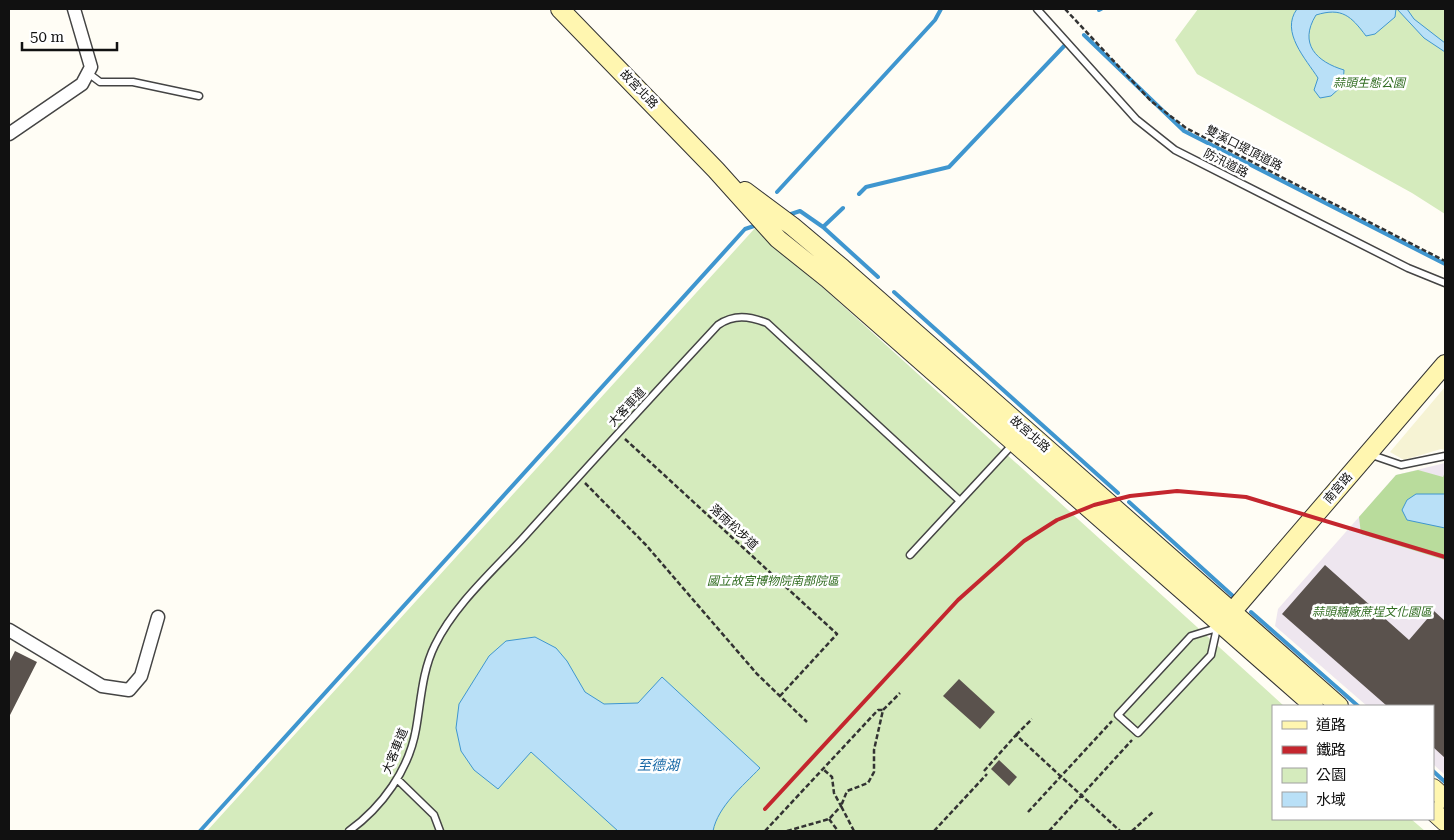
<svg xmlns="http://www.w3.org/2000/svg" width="1454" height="840" font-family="'Roboto Serif','Noto Sans TC',serif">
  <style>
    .industrial { fill: #eee6ef }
    .farmland { fill: #f6f3d4 }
    .green { fill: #d5ebbd }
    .forest { fill: #b9dc9c }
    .water { fill: #b9e0f7; stroke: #3f96cf }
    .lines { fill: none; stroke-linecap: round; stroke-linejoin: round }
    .stream { stroke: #3f96cf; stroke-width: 4 }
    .building { fill: #5a524d }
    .lane-casing { stroke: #444; stroke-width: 9 }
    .street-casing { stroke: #444; stroke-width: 15 }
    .secondary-casing { stroke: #333; stroke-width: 20 }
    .path { stroke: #333; stroke-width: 2.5; stroke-dasharray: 5 2.5; stroke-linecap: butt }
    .lane { stroke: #fff; stroke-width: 6 }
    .street { stroke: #fff; stroke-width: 12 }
    .secondary { stroke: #fff6b0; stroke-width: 18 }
    .rail { stroke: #c4262e; stroke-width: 4 }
    .labels { text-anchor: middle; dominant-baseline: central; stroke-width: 5; stroke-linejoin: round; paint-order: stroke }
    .park-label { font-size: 12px; font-style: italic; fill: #2f6b1f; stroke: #fff }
    .street-label { font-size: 12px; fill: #111; stroke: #fff }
    .water-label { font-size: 14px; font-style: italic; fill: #1768a6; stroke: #fff }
  </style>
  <rect width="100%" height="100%" fill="#fffdf5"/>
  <path class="industrial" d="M1445,463v312l-12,-11v-58h-66l-92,-80 3,-17 118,-134z"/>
  <path class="farmland" d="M1445,387v63l-4,-1 -37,11 -14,-8z"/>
  <path class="green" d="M1198,9h247v205l-33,-21 -215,-119 -22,-34z
    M756,227l528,479h-11v113h138l14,12h-1218z"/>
  <path class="forest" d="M1418,470l25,7 2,-5v88l-84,-26 -2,-17 37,-42z"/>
  <path class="water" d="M1297,9h99l-1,8 -20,17 -9,2c-15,-20 -24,-29 -50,-21 -18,29 1,47 28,55l-1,15 -12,11 -11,2 -6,-8 4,-12c-12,-19 -38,-46 -21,-69z
    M1397,9h10l7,10 31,24v9l-21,-14z
    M1416,494h29v34l-38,-8 -5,-10 5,-10z
    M535,637l21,11 11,13 18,31 19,12 34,-1 24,-26 98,91c-17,18 -42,38 -47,63h-95l-87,-79 -33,37 -24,-19 -13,-19 -5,-23 3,-24 30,-48 17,-15z"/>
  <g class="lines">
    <path class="stream" d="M1099,10l2,-1
      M1084,35l100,96 261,133
      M777,192l158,-172 6,-11
      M859,194l7,-7 83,-20 117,-123
      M843,208l-20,19 55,50
      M788,215l12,-4 23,16
      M894,292l224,201
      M1129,502l105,95
      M1251,612l107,94
      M1433,771l12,11
      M200,831l545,-602 12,-4"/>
  </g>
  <path class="building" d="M1325,565l84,75 25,-29 11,10v137l-12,-11v-41h-46l-105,-92z
    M15,651l22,11 -28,55v-54z
    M959,679l36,33 -15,17 -37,-33z
    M999,760l18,17 -8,9 -18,-17z"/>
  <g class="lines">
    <g class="lane-casing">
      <path id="lane" d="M1037,9l99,110 39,31 233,118 37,15
        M88,73l12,9h33l66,14
        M1369,454l32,11 44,-9
        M910,555l103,-111
        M1217,628l-6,27 -73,78 -20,-18 73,-79z
        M397,779l37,36 6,16
        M349,831c33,-24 60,-61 67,-102 5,-28 6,-58 19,-84 20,-41 59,-75 89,-108 64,-71 129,-142 194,-212 16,-11 31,-9 49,-2l193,178"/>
    </g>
    <g class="street-casing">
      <path id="street" d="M9,134l73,-50 9,-17 -17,-58
        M9,630l93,56 27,4 12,-14 17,-59"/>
    </g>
    <g class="secondary-casing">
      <path id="secondary" d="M560,9l156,161 62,69 50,40 486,427
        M745,191l47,35 50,42 497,438
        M1225,620l220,-256
        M1433,788l12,11
        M1433,811l12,11"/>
    </g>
    <path class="path" d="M1065,9l86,92 35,27 259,133
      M625,439l212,195 -57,62
      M585,483l61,62 111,129 50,48
      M1016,735l16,-16
      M984,771l32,-36 104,96
      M1028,812l84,-91
      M829,819l9,12
      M765,831l113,-121h5
      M787,831l42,-12 12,-13 -7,-13 -2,-16 -9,-8
      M854,831l-13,-25 6,-15 21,-8 6,-11v-22l9,-40 17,-17
      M934,831l53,-57
      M1049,831l83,-91
      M1132,831l21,-19"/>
    <use href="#lane" class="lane"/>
    <use href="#street" class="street"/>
    <use href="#secondary" class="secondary"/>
    <path class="rail" d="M765,809l193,-209 66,-59 33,-21 37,-15 36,-9 47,-5 69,6 199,60"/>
  </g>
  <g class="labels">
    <g class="park-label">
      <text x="1369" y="83">蒜頭生態公園</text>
      <text x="773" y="581">國立故宮博物院南部院區</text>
      <text x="1372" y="612">蒜頭糖廠蔗埕文化園區</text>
    </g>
    <g class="street-label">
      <text transform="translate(639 89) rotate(46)">故宮北路</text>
      <text transform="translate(1244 148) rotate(27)">雙溪口堤頂道路</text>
      <text transform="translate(1226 163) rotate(27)">防汛道路</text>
      <text transform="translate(627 407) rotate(-47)">大客車道</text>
      <text transform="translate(1030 434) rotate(41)">故宮北路</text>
      <text transform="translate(1338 488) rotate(-49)">南宮路</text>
      <text transform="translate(734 527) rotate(43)">落雨松步道</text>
      <text transform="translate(395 751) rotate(-68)">大客車道</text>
    </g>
    <g class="water-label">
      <text x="658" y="765">至德湖</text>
    </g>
  </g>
  <rect width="1454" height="840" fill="none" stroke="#111111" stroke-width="20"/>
  <rect x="1272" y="705" width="162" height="115" fill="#ffffff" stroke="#a0a0a0"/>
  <rect x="1282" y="721" width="25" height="8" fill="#fff6b0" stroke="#a0a0a0"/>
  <text x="1316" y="730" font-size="15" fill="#111111">道路</text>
  <rect x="1282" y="746" width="25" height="8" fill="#c4262e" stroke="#a0a0a0"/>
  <text x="1316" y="755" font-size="15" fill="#111111">鐵路</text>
  <rect x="1282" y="768" width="25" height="15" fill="#d5ebbd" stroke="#a0a0a0"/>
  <text x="1316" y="780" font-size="15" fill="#111111">公園</text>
  <rect x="1282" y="792" width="25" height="15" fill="#b9e0f7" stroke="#a0a0a0"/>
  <text x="1316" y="805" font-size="15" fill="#111111">水域</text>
  <path d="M22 42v8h95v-8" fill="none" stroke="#111111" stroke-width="2.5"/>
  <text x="30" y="42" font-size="15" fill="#111111" stroke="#ffffff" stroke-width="4" paint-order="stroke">50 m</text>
</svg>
